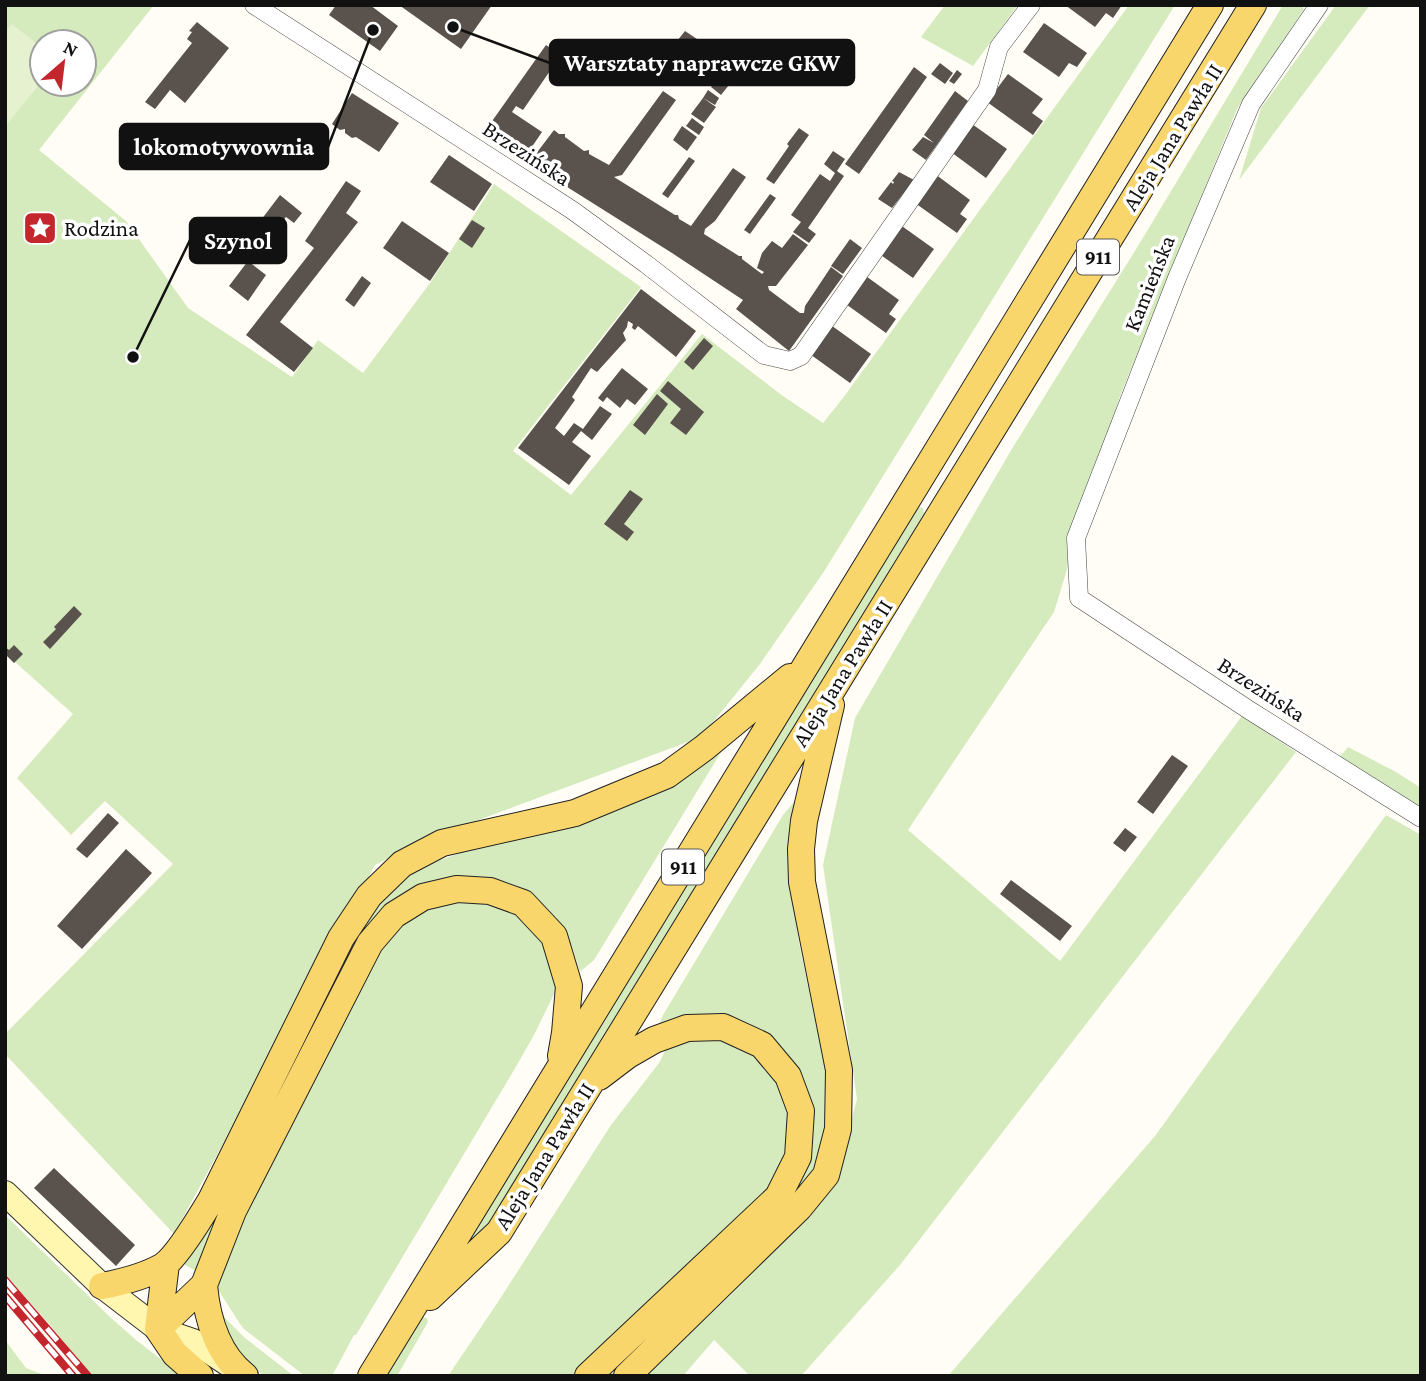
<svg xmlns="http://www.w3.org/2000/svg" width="1426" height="1381" font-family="'Crimson Pro',serif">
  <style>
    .green { fill: #d5ebbd; fill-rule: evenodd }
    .pitch { fill: #e6f2cf }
    .building { fill: #5a524d }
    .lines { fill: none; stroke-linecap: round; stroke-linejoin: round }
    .street-casing { stroke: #444; stroke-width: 19 }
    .secondary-casing { stroke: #333; stroke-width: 26 }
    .primary-casing { stroke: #222; stroke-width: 28 }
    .street { stroke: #fff; stroke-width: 18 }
    .secondary { stroke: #fff6b0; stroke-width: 24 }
    .primary { stroke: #f9d66b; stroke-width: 26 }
    .rail-casing { stroke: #c4262e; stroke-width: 8 }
    .rail { stroke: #fff; stroke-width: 5; stroke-dasharray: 16; stroke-linecap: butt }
    .labels { text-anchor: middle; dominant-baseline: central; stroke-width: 7; stroke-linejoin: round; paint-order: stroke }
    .shield { fill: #fff; stroke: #585858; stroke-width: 2 }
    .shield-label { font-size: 21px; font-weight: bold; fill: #111 }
    .street-label { font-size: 23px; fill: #111; stroke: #fff }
    .poi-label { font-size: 23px; fill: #111; stroke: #fff; text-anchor: start }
    .leader { fill: none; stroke: #111; stroke-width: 2.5 }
    .callout-dot { fill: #111; stroke: #fff; stroke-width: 2.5 }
    .callout { fill: #111; stroke: #111; stroke-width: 2.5 }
    .callout-label { font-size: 24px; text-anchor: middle; font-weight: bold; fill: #fff }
  </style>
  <rect width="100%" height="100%" fill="#fffdf5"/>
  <path class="green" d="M5,5h149l-115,145 87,71 62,87 104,69 26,-37 45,33 67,-90 64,-99 147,103 -128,164 58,44 131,-161 81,62 40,27 20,-25 286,-393h46l-352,568 -63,91 -59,73 -273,102 -53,26 -201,369 -169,-180v-20l168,-170 -68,-63 -34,34 -54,-57 56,-64 -68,-61zM42,42h42v42h-42z
    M945,5h73l-45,61 -52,-29z
    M1283,5h17l4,4 -67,100 -117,287 -66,216 -146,218 152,131 182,-245 54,36 -396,513 -99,111h-51l-36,-36 -31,36h-37l92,-88 96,-101 23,-88 -34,-234 32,-147 158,-271 125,-201z
    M1336,5h34l-131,175 22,-72z
    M919,507l4,1 1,6 -448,732 -10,-2 451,-736z
    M1348,747l48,25 25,16v22l-83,-51z
    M723,749l-129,211 -13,11 -2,-1c-5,-19 -11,-34 -23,-50l-135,-36 -13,6 -22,16 -190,365 -14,-8 173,-327 31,-40 22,-20 27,-14 45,-16 139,-36 46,-22z
    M798,800l-5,96 6,47 24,114 6,37 -6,59 -15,29 -48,53 -148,141h-6l196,-207 -24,-118 -120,-24 5,-12 120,-200 10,-12z
    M1386,815l35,20v541h-473l207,-240z
    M467,899l43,9 32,28 17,48 -25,51 -20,35 -158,265h-2l-22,41h-27l-61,-47 -4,-5 -23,-36 -1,-10 5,-15 159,-316 31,-34z
    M725,1036l34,16 24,36 9,34 -9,39 -21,37 -183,178h-131l50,-74 113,-177 48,-62 10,-20z
    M5,1215l104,101 27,24 47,36h-91l-42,-51 -45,-51z
    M215,1308l30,30 49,38h-30l-15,-13 -15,-14z
    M421,1317l6,1 1,4 -31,54h-12z
    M5,1340l21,28 21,8h-42z"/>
  <path class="pitch" d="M12,24l30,24v33l-37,46v-95z"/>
  <path class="building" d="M336,5h34l28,21 -18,25 -51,-36z
    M399,5h93l-31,44z
    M1065,5h57l-9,13 -7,-5 -11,14z
    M197,22l32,26 -44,55 -15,-13 -15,19 -10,-7 47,-59 -5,-4 5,-7 -3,-1z
    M1044,23l43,30 -10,14 -8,-4 -10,14 -36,-25z
    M685,31l15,10 -30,37 -11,-7 5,-8 -2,-3z
    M546,45l15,10 -38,55 -7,-4 -4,6 30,20 -17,25 -40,-26z
    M740,47l12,9 -18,25 -1,-1 -12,15 -10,-8z
    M940,63l13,10 -8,11 -14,-10z
    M914,67l13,10 -68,97 -14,-10z
    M957,70l5,4 -8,10 -5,-3z
    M1008,74l35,25 -11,14 11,8 -10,14 -46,-33z
    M708,90l11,8 -4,7 -12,-7z
    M663,91l13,9 -54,75 -8,2 61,38h3l1,4 12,7 42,-58 13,9 -31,44 -10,8 -1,5 35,22h3v3l20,15 2,-2 -7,-4 5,-15 10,-12 10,7 11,-14 15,11 -32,41h-8l1,4 31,23h4l1,-7 26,-39 12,9 -54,75 -53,-42 7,-9 -71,-47 -143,-90 25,-33 5,4h6v3l19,14 5,-1v4l20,11z
    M955,91l13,10 -42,59 -14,-10 11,-13 11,6 -10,-8z
    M352,93l47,30 -20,29 -23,-15 -4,1 -7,-5v-4l-5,1 -8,-6z
    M703,98l13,9 -12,16 -13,-9z
    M692,118l12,9 -5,8 -13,-9z
    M972,124l35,25 -21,29 -35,-26z
    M682,126l15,11 -10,14 -14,-11z
    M799,128l10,7 -35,49 -8,-5 23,-33 -2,-2z
    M833,151l12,8 -8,12 7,5 -36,52 8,6 -7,9 -16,-11 8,-10 -10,-7 29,-41 10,7 5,-8 -11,-9z
    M449,155l43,29 -18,27 -44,-29z
    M689,157l6,4 -27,37 -6,-4z
    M899,172l15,8 -22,28 -14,-9 13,-17 2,2 1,-2 -2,-1z
    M935,174l35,26 -10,14 7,5 -10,14 -42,-30z
    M346,181l15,10 -15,22 12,9 -78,100 33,26 -19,24 -48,-37 68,-87 -9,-7z
    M770,194l6,4 -26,36 -6,-4z
    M280,195l22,18 -8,10 -8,-6 -33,43 -14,-11z
    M472,220l13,8 -13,20 -13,-9z
    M402,221l47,32 -19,28 -47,-33z
    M899,224l35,25 -21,29 -35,-25z
    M850,239l12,9 -19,26 -12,-8z
    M248,261l18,14 -18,26 -19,-15z
    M863,274l36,26 -10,14 7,5 -10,14 -43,-31z
    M362,276l9,7 -17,24 -9,-7z
    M641,289l55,42 -20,26 -38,-31 -3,4 -3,-2 1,-4 -5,-3 -1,6 -4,6 3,7 -29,32 -6,-4 -19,29 3,3 -20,28 9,8 10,-13 9,6 17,-23 12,8 -20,26 -11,-9 -9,11 19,14 -22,29 -51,-37z
    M828,323l43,31 -21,29 -43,-31z
    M704,338l9,8 -20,24 -9,-8z
    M622,368l26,21 -13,16 -8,-6 -7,9 -13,-11 -4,5 -5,-4z
    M668,381l36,31 -18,23 -16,-12 11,-14 -21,-18z
    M657,394l11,10 -23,31 -12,-10z
    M630,490l13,9 -19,25 10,8 -7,9 -23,-17z
    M74,606l8,8 -32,35 -7,-7 13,-13 -2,-2z
    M14,645l9,9 -9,9 -9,-9v-7l4,3z
    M1172,755l16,11 -35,48 -16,-12z
    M108,813l11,10 -32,35 -11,-9z
    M1125,828l12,9 -12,15 -12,-9z
    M126,849l26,24 -70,76 -25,-23z
    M1011,880l61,46 -12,15 -60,-47z
    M54,1168l81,77 -19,21 -82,-78z"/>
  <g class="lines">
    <g class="street-casing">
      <path id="street" d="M254,5l318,205 74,54 118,91 26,6 11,-5 186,-266 12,-43 32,-42
        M1319,5l-68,99 -74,174 -101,260 3,60 170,112 172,108"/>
    </g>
    <g class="secondary-casing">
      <path id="secondary" d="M5,1193l97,93 56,43 35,12 43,28"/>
    </g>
    <g class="primary-casing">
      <path id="primary" d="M204,1285c3,33 13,69 41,91
        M102,1286c21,-4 42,-9 61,-20 14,-9 39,-51 48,-66l130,-262 28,-42 33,-32 40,-21 133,-30 92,-38 37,-27 86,-71
        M430,1297l69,-65 754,-1227
        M158,1329l46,-44 29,-74 137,-268 24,-28 29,-18 34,-8 33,2 33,12 31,33 15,50 -4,47 -4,23
        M158,1329l8,-65
        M158,1329l17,25 25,22
        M371,1376l839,-1371
        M588,1376l190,-179 20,-40 3,-46 -13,-35 -26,-31 -39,-18 -36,1 -33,12 -26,15 -29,22
        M627,1376l172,-168 27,-33 12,-46 1,-59 -37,-188 -1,-33 3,-28 27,-116"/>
    </g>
    <use href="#street" class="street"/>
    <use href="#secondary" class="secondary"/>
    <use href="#primary" class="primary"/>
    <g class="rail-casing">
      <path id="rail" d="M5,1280l83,96
        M5,1296l68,80"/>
    </g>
    <use href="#rail" class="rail"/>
  </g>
  <defs>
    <g id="sight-square" transform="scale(1.75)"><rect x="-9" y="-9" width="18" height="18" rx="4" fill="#c4262e" stroke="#fff"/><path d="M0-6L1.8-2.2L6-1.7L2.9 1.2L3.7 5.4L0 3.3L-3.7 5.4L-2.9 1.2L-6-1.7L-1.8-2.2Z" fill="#fff"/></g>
  </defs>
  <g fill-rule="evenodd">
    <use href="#sight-square" x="40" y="228"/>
  </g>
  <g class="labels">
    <g class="shield">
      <rect x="1077" y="239.5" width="42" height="35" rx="5"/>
      <rect x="662" y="849.5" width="42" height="35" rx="5"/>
    </g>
    <g class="shield-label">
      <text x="1098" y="257">911</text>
      <text x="683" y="867">911</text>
    </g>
    <g class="street-label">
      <text transform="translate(1172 137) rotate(-58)">Aleja Jana Pawła II</text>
      <text transform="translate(527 153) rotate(33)">Brzezińska</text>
      <text transform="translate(1149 283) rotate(-68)">Kamieńska</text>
      <text transform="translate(842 673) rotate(-58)">Aleja Jana Pawła II</text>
      <text transform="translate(1262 689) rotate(33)">Brzezińska</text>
      <text transform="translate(544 1156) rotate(-58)">Aleja Jana Pawła II</text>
    </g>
    <g class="poi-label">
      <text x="64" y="228">Rodzina</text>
    </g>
  </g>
  <path class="leader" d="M453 27L550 63M373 30L328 147M133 357L190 240"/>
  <g class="callout-dot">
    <circle cx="453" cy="27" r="7"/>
    <circle cx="373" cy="30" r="7"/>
    <circle cx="133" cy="357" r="7"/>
  </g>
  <g class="callout">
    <rect x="550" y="40" width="304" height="45" rx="7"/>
    <rect x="120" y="124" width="208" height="45" rx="7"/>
    <rect x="190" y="218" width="96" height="45" rx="7"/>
  </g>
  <g class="callout-label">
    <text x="702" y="71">Warsztaty naprawcze GKW</text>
    <text x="224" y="155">lokomotywownia</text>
    <text x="238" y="249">Szynol</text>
  </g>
  <rect width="1426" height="1381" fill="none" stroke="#111111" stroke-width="14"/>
  <g transform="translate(63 63) rotate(28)"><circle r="33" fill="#ffffff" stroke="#a0a0a0" stroke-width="2"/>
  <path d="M0-5L12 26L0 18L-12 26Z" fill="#c4262e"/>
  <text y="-10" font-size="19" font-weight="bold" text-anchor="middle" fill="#111111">N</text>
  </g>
</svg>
